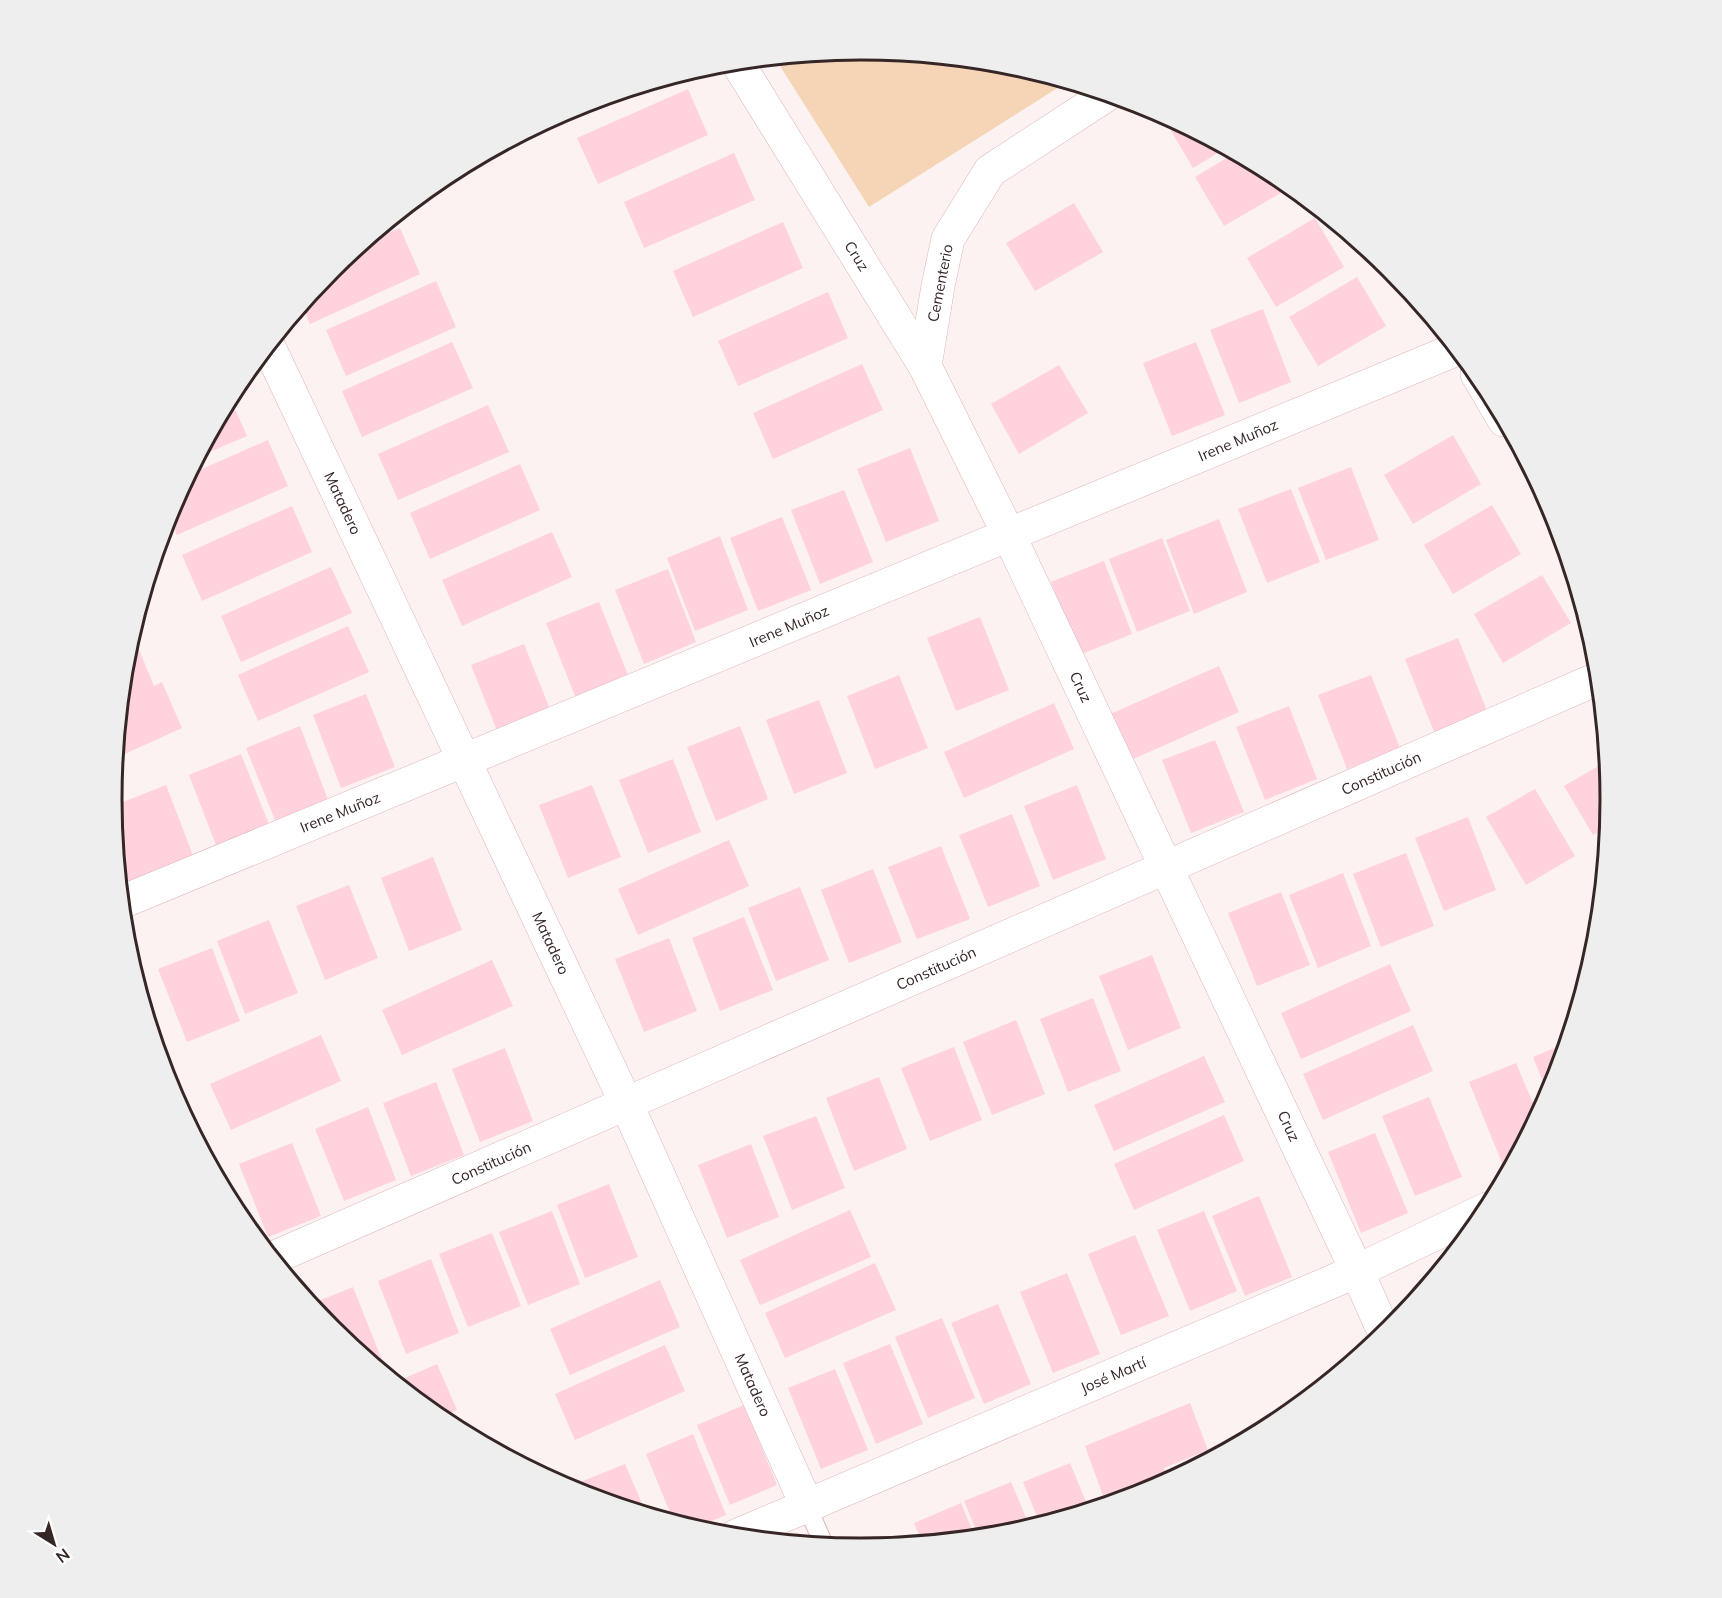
<svg xmlns="http://www.w3.org/2000/svg" width="1722" height="1598" font-family="Mulish,sans-serif">
  <style>
    .green { fill: #f5d5b6 }
    .building { fill: #ffd2de }
    .lines { fill: none; stroke-linecap: round; stroke-linejoin: round }
    .service-casing { stroke: #deb6b4; stroke-width: 20 }
    .minor-casing { stroke: #deb6b4; stroke-width: 34 }
    .service { stroke: #fff; stroke-width: 18 }
    .minor { stroke: #fff; stroke-width: 33 }
    .labels { text-anchor: middle; dominant-baseline: central; stroke-width: 5; stroke-linejoin: round; paint-order: stroke }
    .street-label { font-size: 15px; fill: #362726; stroke: #fff }
    .rim { fill: none; stroke: #362726; stroke-width: 3 }
  </style>
  <rect width="100%" height="100%" fill="#fbf2f1"/>
  <path class="green" d="M861,50l147,14 59,18 -198,125 -94,-149z"/>
  <path class="building" d="M688,89l20,46 -110,49 -21,-46z
    M1167,117l59,31 -33,20 -29,-49z
    M734,153l21,47 -111,48 -20,-46z
    M1235,153l43,23 13,11 -67,39 -29,-49z
    M1074,203l29,49 -68,39 -29,-48z
    M1315,218l29,49 -68,40 -29,-49z
    M783,222l20,46 -110,49 -20,-46z
    M400,228l20,46 -110,50 -8,-19 29,-36 26,-22z
    M1357,277l29,49 -68,40 -29,-49z
    M436,281l20,46 -110,49 -20,-46z
    M828,292l20,46 -110,48 -20,-45z
    M1263,309l28,73 -52,21 -29,-73z
    M452,342l21,46 -111,49 -20,-46z
    M1196,342l29,73 -53,21 -29,-73z
    M862,364l21,46 -110,49 -20,-46z
    M1059,365l29,48 -69,41 -28,-50z
    M230,398l17,38 -49,21 10,-18z
    M488,405l21,47 -111,48 -20,-46z
    M1453,435l28,49 -68,40 -29,-49z
    M268,440l20,46 -111,49 -9,-21 20,-39z
    M910,448l29,73 -53,21 -29,-73z
    M520,464l20,46 -110,49 -20,-46z
    M1351,467l28,73 -53,20 -28,-72z
    M1291,489l29,73 -53,21 -29,-74z
    M844,490l29,72 -53,22 -29,-74z
    M1492,505l29,49 -68,40 -29,-49z
    M292,506l20,46 -110,49 -20,-46z
    M782,517l29,73 -53,21 -28,-73z
    M1219,519l28,73 -53,22 -28,-74z
    M552,532l20,45 -110,49 -20,-46z
    M720,536l28,74 -53,21 -28,-73z
    M1162,538l28,73 -53,21 -28,-73z
    M1104,561l28,73 -53,21 -28,-73z
    M331,567l21,46 -111,49 -20,-46z
    M668,569l28,73 -52,22 -29,-74z
    M1542,575l29,48 -68,40 -29,-49z
    M599,602l29,73 -53,21 -29,-73z
    M980,617l29,73 -53,21 -29,-73z
    M348,626l21,46 -111,49 -20,-46z
    M1458,638l29,73 -53,21 -29,-73z
    M135,640l19,46 8,-4 20,46 -66,30 10,-106 3,-9z
    M524,644l29,73 -53,21 -29,-73z
    M1219,666l20,46 -110,49 -21,-46z
    M899,675l29,73 -53,21 -28,-73z
    M1371,675l29,73 -53,21 -29,-74z
    M366,694l29,73 -54,21 -28,-73z
    M819,700l28,73 -53,21 -28,-74z
    M1054,703l20,46 -110,49 -20,-46z
    M1289,706l28,73 -52,21 -29,-73z
    M300,726l28,74 -53,20 -29,-72z
    M740,726l28,73 -52,22 -29,-74z
    M1215,740l29,72 -53,21 -29,-73z
    M241,754l29,73 -53,21 -28,-73z
    M673,759l28,73 -53,21 -29,-73z
    M1607,761l3,38 -2,27 -15,9 -29,-49z
    M166,785l28,73 -73,34 -8,-81 2,-1 -2,-4z
    M592,785l29,72 -53,21 -29,-73z
    M1077,785l29,74 -53,21 -29,-74z
    M1535,789l40,67 -49,29 -40,-68z
    M1012,814l28,72 -52,21 -29,-72z
    M1468,817l28,73 -52,21 -29,-73z
    M729,840l20,46 -111,49 -20,-46z
    M941,846l29,73 -53,20 -29,-72z
    M1406,853l28,73 -53,21 -28,-73z
    M433,857l29,73 -53,21 -28,-73z
    M873,869l29,73 -53,21 -28,-73z
    M1343,873l28,73 -53,22 -29,-73z
    M349,885l29,73 -53,22 -29,-74z
    M800,887l29,73 -53,21 -28,-73z
    M1281,892l29,73 -53,21 -29,-73z
    M744,917l29,73 -53,21 -28,-73z
    M269,920l29,73 -53,21 -28,-73z
    M669,938l28,73 -53,21 -29,-73z
    M212,948l28,73 -53,21 -29,-73z
    M1152,955l29,73 -53,22 -29,-74z
    M492,960l21,46 -111,49 -20,-45z
    M1390,964l21,47 -110,48 -20,-46z
    M1093,998l28,73 -53,21 -28,-73z
    M1016,1020l29,74 -53,21 -29,-73z
    M1413,1025l20,46 -110,49 -20,-46z
    M321,1035l20,46 -110,49 -21,-46z
    M1566,1043l-13,43 -5,9 -15,-38z
    M954,1047l28,73 -52,21 -29,-73z
    M505,1048l28,73 -53,21 -28,-73z
    M1204,1056l21,46 -111,49 -20,-46z
    M1516,1063l22,52 -23,42 -13,6 -33,-81z
    M879,1077l28,72 -53,22 -28,-73z
    M436,1082l28,73 -53,21 -28,-73z
    M1429,1097l33,80 -47,19 -33,-80z
    M368,1107l28,73 -52,21 -29,-72z
    M1224,1115l20,46 -110,49 -20,-46z
    M816,1116l29,72 -53,22 -29,-74z
    M1375,1133l33,80 -47,20 -33,-81z
    M292,1143l29,73 -53,21 -29,-73z
    M751,1144l28,73 -52,21 -29,-73z
    M609,1184l29,73 -53,21 -28,-73z
    M1259,1196l33,81 -47,19 -33,-80z
    M850,1210l21,47 -111,48 -20,-45z
    M552,1211l28,73 -52,21 -29,-73z
    M1204,1211l33,80 -47,20 -33,-81z
    M492,1233l29,73 -53,21 -29,-73z
    M1135,1235l34,81 -48,19 -33,-81z
    M431,1259l28,74 -53,21 -28,-73z
    M875,1263l21,47 -111,48 -20,-45z
    M1067,1273l33,81 -47,19 -33,-81z
    M660,1280l20,47 -110,48 -20,-46z
    M353,1287l29,73 -9,4 -42,-35 -20,-25z
    M998,1304l33,80 -47,20 -33,-81z
    M942,1318l33,80 -47,20 -33,-81z
    M890,1344l33,80 -47,20 -33,-81z
    M665,1345l20,46 -110,49 -20,-46z
    M437,1364l20,46 -18,8 -43,-36z
    M835,1369l33,81 -47,19 -33,-81z
    M1190,1403l18,47 -44,18 5,12 -21,12 -42,12 -21,-58z
    M744,1405l33,80 -47,20 -33,-80z
    M693,1434l33,81 -32,13 -20,-6 -28,-68z
    M1070,1463l19,46 -49,15 -17,-42z
    M625,1464l21,49 -63,-19 -5,-11z
    M1011,1482l19,45 -23,7 -28,3 -15,-36z
    M961,1503l14,34 -53,6 -8,-20z
    M909,1536l3,7 -25,3v-1z"/>
  <g class="lines">
    <g class="service-casing">
      <path id="service" d="M807,1506l17,39"/>
    </g>
    <g class="minor-casing">
      <path id="minor" d="M737,62l188,304 84,169 348,736 28,63
        M268,345l358,758 181,403
        M925,366l13,-80 10,-47 42,-68 118,-77
        M1477,374l27,46
        M122,902l1335,-553
        M273,1258l1326,-580
        M736,1536l621,-265 130,-62"/>
    </g>
    <use href="#service" class="service"/>
    <use href="#minor" class="minor"/>
  </g>
  <g class="labels">
    <g class="street-label">
      <text transform="translate(857 256) rotate(58)">Cruz</text>
      <text transform="translate(940 283) rotate(-79)">Cementerio</text>
      <text transform="translate(1238 440) rotate(-23)">Irene Muñoz</text>
      <text transform="translate(343 503) rotate(65)">Matadero</text>
      <text transform="translate(789 626) rotate(-23)">Irene Muñoz</text>
      <text transform="translate(1081 687) rotate(65)">Cruz</text>
      <text transform="translate(1381 773) rotate(-24)">Constitución</text>
      <text transform="translate(340 812) rotate(-22)">Irene Muñoz</text>
      <text transform="translate(551 943) rotate(65)">Matadero</text>
      <text transform="translate(936 968) rotate(-24)">Constitución</text>
      <text transform="translate(1289 1126) rotate(65)">Cruz</text>
      <text transform="translate(491 1163) rotate(-24)">Constitución</text>
      <text transform="translate(1113 1375) rotate(-23)">José Martí</text>
      <text transform="translate(753 1385) rotate(66)">Matadero</text>
    </g>
  </g>
  <path d="M0 0H1722V1598H0ZM122 799a739 739 0 1 1 1478 0a739 739 0 1 1-1478 0Z" fill="#efeeee" fill-rule="evenodd"/>
  <path class="rim" d="M122 799a739 739 0 1 1 1478 0a739 739 0 1 1-1478 0Z"/>
  <g transform="translate(54 1544) rotate(143)" stroke="#ffffff" stroke-width="4.5" paint-order="stroke">
  <path d="M0-4.5L10 22L0 15L-10 22Z" fill="#362726"/>
  <text y="-9" font-size="16" font-weight="bold" text-anchor="middle" fill="#362726">N</text>
  </g>
</svg>
